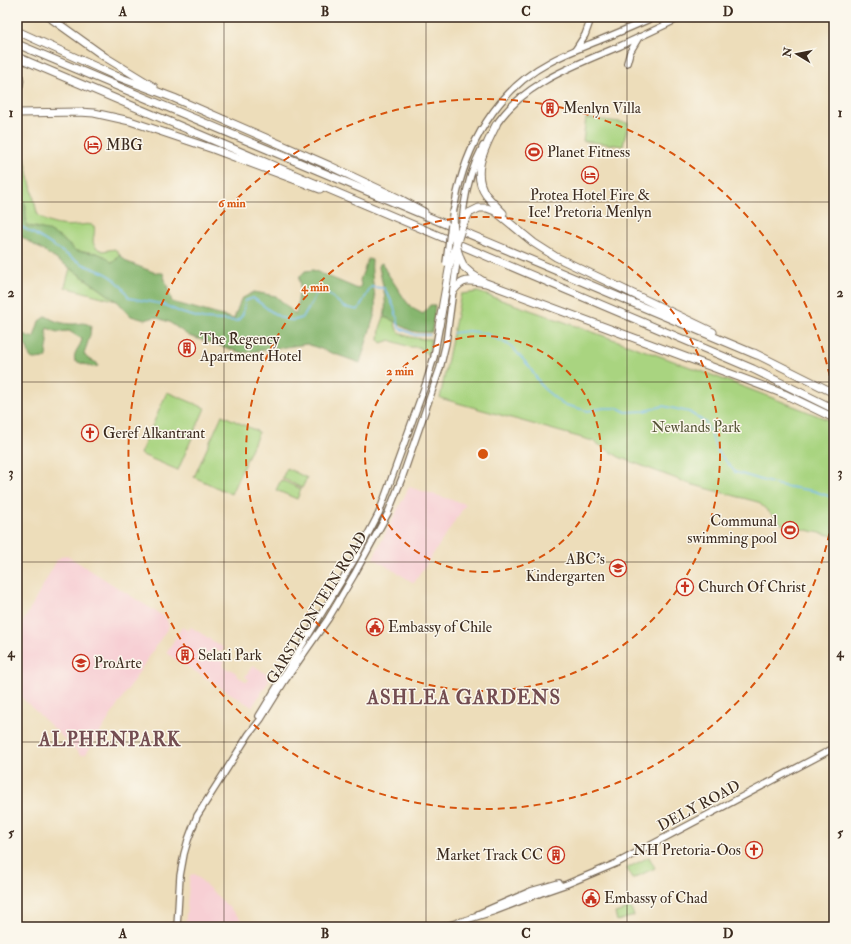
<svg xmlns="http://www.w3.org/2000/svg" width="851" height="944" font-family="'IM FELL Double Pica',serif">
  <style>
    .built { fill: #f7cfd4 }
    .green { fill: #a9d480; stroke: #727f4f }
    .forest { fill: #86b66e; stroke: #607046 }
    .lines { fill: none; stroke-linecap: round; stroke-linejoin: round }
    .stream { stroke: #7cbef1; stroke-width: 1.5 }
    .secondary-casing { stroke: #796955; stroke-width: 8 }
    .highway-casing { stroke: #796955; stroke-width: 9 }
    .secondary { stroke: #fff; stroke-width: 5.5 }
    .highway { stroke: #fff; stroke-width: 7 }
    .secondary-bridge-casing { stroke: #796955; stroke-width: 8; stroke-linecap: butt }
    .highway-bridge-casing { stroke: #796955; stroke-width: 9; stroke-linecap: butt }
    .secondary-bridge { stroke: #fff; stroke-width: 5.5 }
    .highway-bridge { stroke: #fff; stroke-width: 7 }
    .grid { fill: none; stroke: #3b2a1e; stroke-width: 1; stroke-opacity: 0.55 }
    .ring { fill: none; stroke: #d7540e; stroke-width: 2; stroke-dasharray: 7 5 }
    .labels { text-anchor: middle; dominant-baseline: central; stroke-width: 3; stroke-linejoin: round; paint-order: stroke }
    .poi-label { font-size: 15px; fill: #3b2a1e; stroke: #fbf7ec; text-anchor: start }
    .park-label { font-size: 15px; fill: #565436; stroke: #fbf7ec }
    .street-label { font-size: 15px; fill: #3b2a1e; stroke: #fbf7ec }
    .district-label { font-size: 19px; font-weight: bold; letter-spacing: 1px; fill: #734d51; stroke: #fbf7ec }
    .centre { fill: #d7540e; stroke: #fbf7ec; stroke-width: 2 }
    .ring-label { font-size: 12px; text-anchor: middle; font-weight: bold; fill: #d7540e; stroke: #fbf7ec; stroke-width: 3; stroke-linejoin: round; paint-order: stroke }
    .neatline { fill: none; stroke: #3b2a1e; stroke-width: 1.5 }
    .grid-label { font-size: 13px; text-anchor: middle; font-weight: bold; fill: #3b2a1e }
  </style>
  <rect width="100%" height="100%" fill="#fbf7ec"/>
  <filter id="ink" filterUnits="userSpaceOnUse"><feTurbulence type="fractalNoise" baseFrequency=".025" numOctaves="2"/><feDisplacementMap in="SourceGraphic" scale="8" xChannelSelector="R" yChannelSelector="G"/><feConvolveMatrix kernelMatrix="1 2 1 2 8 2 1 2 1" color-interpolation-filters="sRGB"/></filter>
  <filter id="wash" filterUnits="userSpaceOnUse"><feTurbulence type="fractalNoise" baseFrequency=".012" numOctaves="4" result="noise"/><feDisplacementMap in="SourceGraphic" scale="16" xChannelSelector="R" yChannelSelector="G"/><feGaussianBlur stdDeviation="0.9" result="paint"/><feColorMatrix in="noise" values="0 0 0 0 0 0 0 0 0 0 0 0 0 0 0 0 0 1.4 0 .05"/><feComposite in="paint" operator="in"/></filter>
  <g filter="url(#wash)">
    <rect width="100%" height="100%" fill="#edddba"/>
    <path class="built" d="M409,487l57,17 -52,79 -41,-25z
      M66,555l100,63 3,8 -83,128 -5,1 -64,-62v-60l40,-73 5,-4z
      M182,627l6,4 3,-4 33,21 -3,5 -6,-4 -5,8 6,4 2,-3 7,4 -2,3 2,3 4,2 1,-1 6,4 1,3 10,6 2,-3 -4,-2 8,-12 15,10 1,6 -17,26 -86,-54z
      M195,874l13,13 41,40h-64l5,-52z"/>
    <path class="green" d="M586,118l42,5 -5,23 -40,-5z
      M17,136h3l17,77c8,12 28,14 41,12 6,0 10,-2 16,1 3,10 -8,19 9,25l12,-2 5,6 -6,7h-3l-5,-5 -9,-4 -21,-2 -15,-13 -25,-11 -9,-1 -2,-10 1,-10 -2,-5 -7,-2z
      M70,268l47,33 -52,-14z
      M478,292c119,41 238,83 356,130v114l-51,-11 -25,-23 -68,-18 -71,-27 -26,-16 -153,-43 21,-104z
      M384,317l11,4c-1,17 23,18 36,18l-3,16 -9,-8h-10l-19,-7 -9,3 -2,-3 1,-12z
      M167,392l38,16 -27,62 -38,-16z
      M222,415l37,17 -28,62 -37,-17z
      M287,468l20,10 -5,10 -20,-10z
      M281,480l20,9 -4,10 -21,-9z
      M649,857l6,11 -23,11 -5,-11z
      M631,908l3,8 -17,5 -2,-8z"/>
    <path class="forest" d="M17,199l7,2c3,8 1,16 3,25l20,4 14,8 15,13 21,2 9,4 5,5h3l6,-7 7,7 29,11h7l9,29 62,17 7,-20 13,-7 22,4 20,19 4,-29 -1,-8 6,-7 8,-1 45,19 3,-4 -1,-5 8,-21 4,1c-2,18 5,35 3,53l-15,50 -53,-19 -64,9 -54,-17 -20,-14 -14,-5 -10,3 -14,-4 -14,-15 -47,-33 -53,-34z
      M382,263l4,8 20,30 6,7 11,6 7,-9h5l-3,27c-27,3 -27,-8 -48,-15 4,-16 -2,-34 -5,-50l1,-3z
      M46,316c7,5 17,8 27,8 7,0 10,-3 18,2l-1,9 -6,19 3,4 10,5 1,3 -6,1 -17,-6c-3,-9 6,-14 7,-22l-13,-8 -12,1 -10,-4c-2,6 0,7 1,13 0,6 -3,11 -1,17 -15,0 -16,6 -20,-11l-10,-6v-7c6,-2 11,4 17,3l5,-16z"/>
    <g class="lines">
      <path class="stream" d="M17,225c26,11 47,31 72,42 10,4 16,4 25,12 6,5 11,11 15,19l33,6 20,9 21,6 35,2 5,-7 2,-13 8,-3c13,8 31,29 48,20 6,-4 13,-20 16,-27h8l19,16 14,3 13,-23 13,1c9,13 13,25 15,40l16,7h15
        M453,333l15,-2 17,2 26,13 17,19 15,23 19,16 26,7 15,-3h15l8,4 19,-1 18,-5 26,6 17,11 12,29 17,20 43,13 36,6 20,7"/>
    </g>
  </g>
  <g filter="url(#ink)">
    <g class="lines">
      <g class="secondary-casing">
        <path id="secondary" d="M576,49l9,-14 4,-11
          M627,63l3,-11 9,-15
          M494,128c27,-44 79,-62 124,-81 22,-10 43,-20 64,-30
          M455,204c10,-58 42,-114 95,-142 16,-9 33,-15 50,-22 18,-7 36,-15 54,-23
          M464,206c3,-22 9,-41 19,-60
          M259,716l97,-159 23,-44 47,-130 8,-26 6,-34
          M478,914l53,-23 28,-8
          M177,927l3,-51 4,-22 4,-14 9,-24 52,-82 12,-15 23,-37 44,-63 26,-44 34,-62 14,-35 38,-110 6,-25 10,-75
          M443,927l52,-16 46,-18 26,-9 50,-21 217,-115"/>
      </g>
      <g class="highway-casing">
        <path id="highway" d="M49,17l56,40 49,30
          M17,31l99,45 58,22 156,68 70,33 24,13
          M17,44l740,311
          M17,57l736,312 81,40
          M17,71c4,7 4,13 0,20
          M17,113l62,-1 15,1 36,8 83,28 107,40
          M496,125c-10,21 -26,47 -10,70 5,6 11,12 17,18
          M469,213l10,-5h8l8,3 39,32 22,14 157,75
          M464,267l9,8 11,7
          M454,290c10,-13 18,-9 32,-7l245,91 53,20 50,24
          M439,326l11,-62
          M754,353l80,40"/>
      </g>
      <use href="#secondary" class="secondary"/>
      <use href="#highway" class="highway"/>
      <g class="secondary-bridge-casing">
        <path id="secondary-bridge" d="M452,217l3,-13
          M462,223l2,-17
          M446,263l5,-38
          M456,268l2,-14"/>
      </g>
      <g class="highway-bridge-casing">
        <path id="highway-bridge" d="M453,213c0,19 2,37 11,54
          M450,264l12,-38 7,-13"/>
      </g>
      <use href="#secondary-bridge" class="secondary-bridge"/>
      <use href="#highway-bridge" class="highway-bridge"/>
    </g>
  </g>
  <path class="grid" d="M224,17v910M426,17v910M627,17v910M17,202h817M17,382h817M17,562h817M17,742h817"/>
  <g class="ring">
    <circle cx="483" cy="454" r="118"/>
    <circle cx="483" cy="454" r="237"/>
    <path d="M834 510A355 355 0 1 1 834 398"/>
  </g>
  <defs>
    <g id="building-ring" transform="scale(0.9)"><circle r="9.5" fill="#fbf7ec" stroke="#c8321e" stroke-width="1.5"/><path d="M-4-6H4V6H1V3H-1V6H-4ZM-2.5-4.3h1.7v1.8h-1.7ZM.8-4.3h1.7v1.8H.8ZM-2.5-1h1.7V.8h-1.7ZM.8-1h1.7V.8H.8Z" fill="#c8321e"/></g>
    <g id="hotel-ring" transform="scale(0.9)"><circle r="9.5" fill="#fbf7ec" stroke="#c8321e" stroke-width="1.5"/><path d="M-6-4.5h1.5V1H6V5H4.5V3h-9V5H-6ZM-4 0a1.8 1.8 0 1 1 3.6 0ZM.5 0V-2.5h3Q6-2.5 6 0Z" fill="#c8321e"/></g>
    <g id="stadium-ring" transform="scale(0.9)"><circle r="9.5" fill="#fbf7ec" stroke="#c8321e" stroke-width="1.5"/><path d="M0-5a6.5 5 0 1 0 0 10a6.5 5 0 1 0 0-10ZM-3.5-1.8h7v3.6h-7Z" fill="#c8321e"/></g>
    <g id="church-ring" transform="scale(0.9)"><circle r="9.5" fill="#fbf7ec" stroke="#c8321e" stroke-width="1.5"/><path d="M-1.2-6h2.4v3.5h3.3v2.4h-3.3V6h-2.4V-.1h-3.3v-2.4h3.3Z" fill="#c8321e"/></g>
    <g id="school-ring" transform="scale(0.9)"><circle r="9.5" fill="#fbf7ec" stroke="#c8321e" stroke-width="1.5"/><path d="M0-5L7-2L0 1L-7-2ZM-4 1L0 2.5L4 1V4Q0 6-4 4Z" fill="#c8321e"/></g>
    <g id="civic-ring" transform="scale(0.9)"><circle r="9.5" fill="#fbf7ec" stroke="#c8321e" stroke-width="1.5"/><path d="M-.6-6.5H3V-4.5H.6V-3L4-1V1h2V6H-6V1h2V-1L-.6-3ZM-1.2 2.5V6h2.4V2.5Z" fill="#c8321e"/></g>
  </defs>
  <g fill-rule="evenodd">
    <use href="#building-ring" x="550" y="108"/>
    <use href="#hotel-ring" x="93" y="145"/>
    <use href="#stadium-ring" x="534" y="152"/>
    <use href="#hotel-ring" x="590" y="175"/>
    <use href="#building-ring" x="187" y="348"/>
    <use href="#church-ring" x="90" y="433"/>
    <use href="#stadium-ring" x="790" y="530"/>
    <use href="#school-ring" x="618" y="568"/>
    <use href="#church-ring" x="685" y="587"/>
    <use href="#civic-ring" x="375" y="627"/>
    <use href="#building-ring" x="185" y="655"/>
    <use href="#school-ring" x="81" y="663"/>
    <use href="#church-ring" x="754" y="850"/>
    <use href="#building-ring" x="556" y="855"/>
    <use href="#civic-ring" x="591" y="898"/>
  </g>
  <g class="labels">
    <g class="poi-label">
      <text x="563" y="108">Menlyn Villa</text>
      <text x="106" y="145">MBG</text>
      <text x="547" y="152">Planet Fitness</text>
      <text x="590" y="195" text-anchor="middle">Protea Hotel Fire &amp;<tspan x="590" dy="17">Ice! Pretoria Menlyn</tspan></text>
      <text x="200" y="339">The Regency<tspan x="200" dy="17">Apartment Hotel</tspan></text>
      <text x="103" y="433">Geref Alkantrant</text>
      <text x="777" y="521" text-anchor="end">Communal<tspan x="777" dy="17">swimming pool</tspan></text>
      <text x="605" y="559" text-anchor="end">ABC's<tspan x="605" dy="17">Kindergarten</tspan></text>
      <text x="698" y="587">Church Of Christ</text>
      <text x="388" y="627">Embassy of Chile</text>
      <text x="198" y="655">Selati Park</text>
      <text x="94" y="663">ProArte</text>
      <text x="741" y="850" text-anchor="end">NH Pretoria-Oos</text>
      <text x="543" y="855" text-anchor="end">Market Track CC</text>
      <text x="604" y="898">Embassy of Chad</text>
    </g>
    <g class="park-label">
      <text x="696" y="427">Newlands Park</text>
    </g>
    <g class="street-label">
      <text transform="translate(317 608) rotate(-58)">GARSTFONTEIN ROAD</text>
      <text transform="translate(699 806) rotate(-28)">DELY ROAD</text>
    </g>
    <g class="district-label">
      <text x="464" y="698">ASHLEA GARDENS</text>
      <text x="110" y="740">ALPHENPARK</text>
    </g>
  </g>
  <circle cx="483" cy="454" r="6" class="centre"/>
  <g class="ring-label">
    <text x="232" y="207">6 min</text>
    <text x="315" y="291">4 min</text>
    <text x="400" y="375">2 min</text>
  </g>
  <rect width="851" height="944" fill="none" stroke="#fbf7ec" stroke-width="44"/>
  <g transform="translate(797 54) rotate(280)" stroke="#fbf7ec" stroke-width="3" paint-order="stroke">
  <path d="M0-3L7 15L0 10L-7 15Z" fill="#3b2a1e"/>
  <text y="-6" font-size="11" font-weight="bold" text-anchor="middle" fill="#3b2a1e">N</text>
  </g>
  <rect x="22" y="22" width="807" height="900" class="neatline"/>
  <g class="grid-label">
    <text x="123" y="16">A</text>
    <text x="325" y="16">B</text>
    <text x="526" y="16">C</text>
    <text x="728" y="16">D</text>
    <text x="11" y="117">1</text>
    <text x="840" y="117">1</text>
    <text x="11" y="297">2</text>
    <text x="840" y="297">2</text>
    <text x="11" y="477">3</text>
    <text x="840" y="477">3</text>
    <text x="11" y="657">4</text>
    <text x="840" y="657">4</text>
    <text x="11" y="837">5</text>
    <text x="840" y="837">5</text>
    <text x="123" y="938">A</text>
    <text x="325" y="938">B</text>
    <text x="526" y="938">C</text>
    <text x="728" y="938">D</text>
  </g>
</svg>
